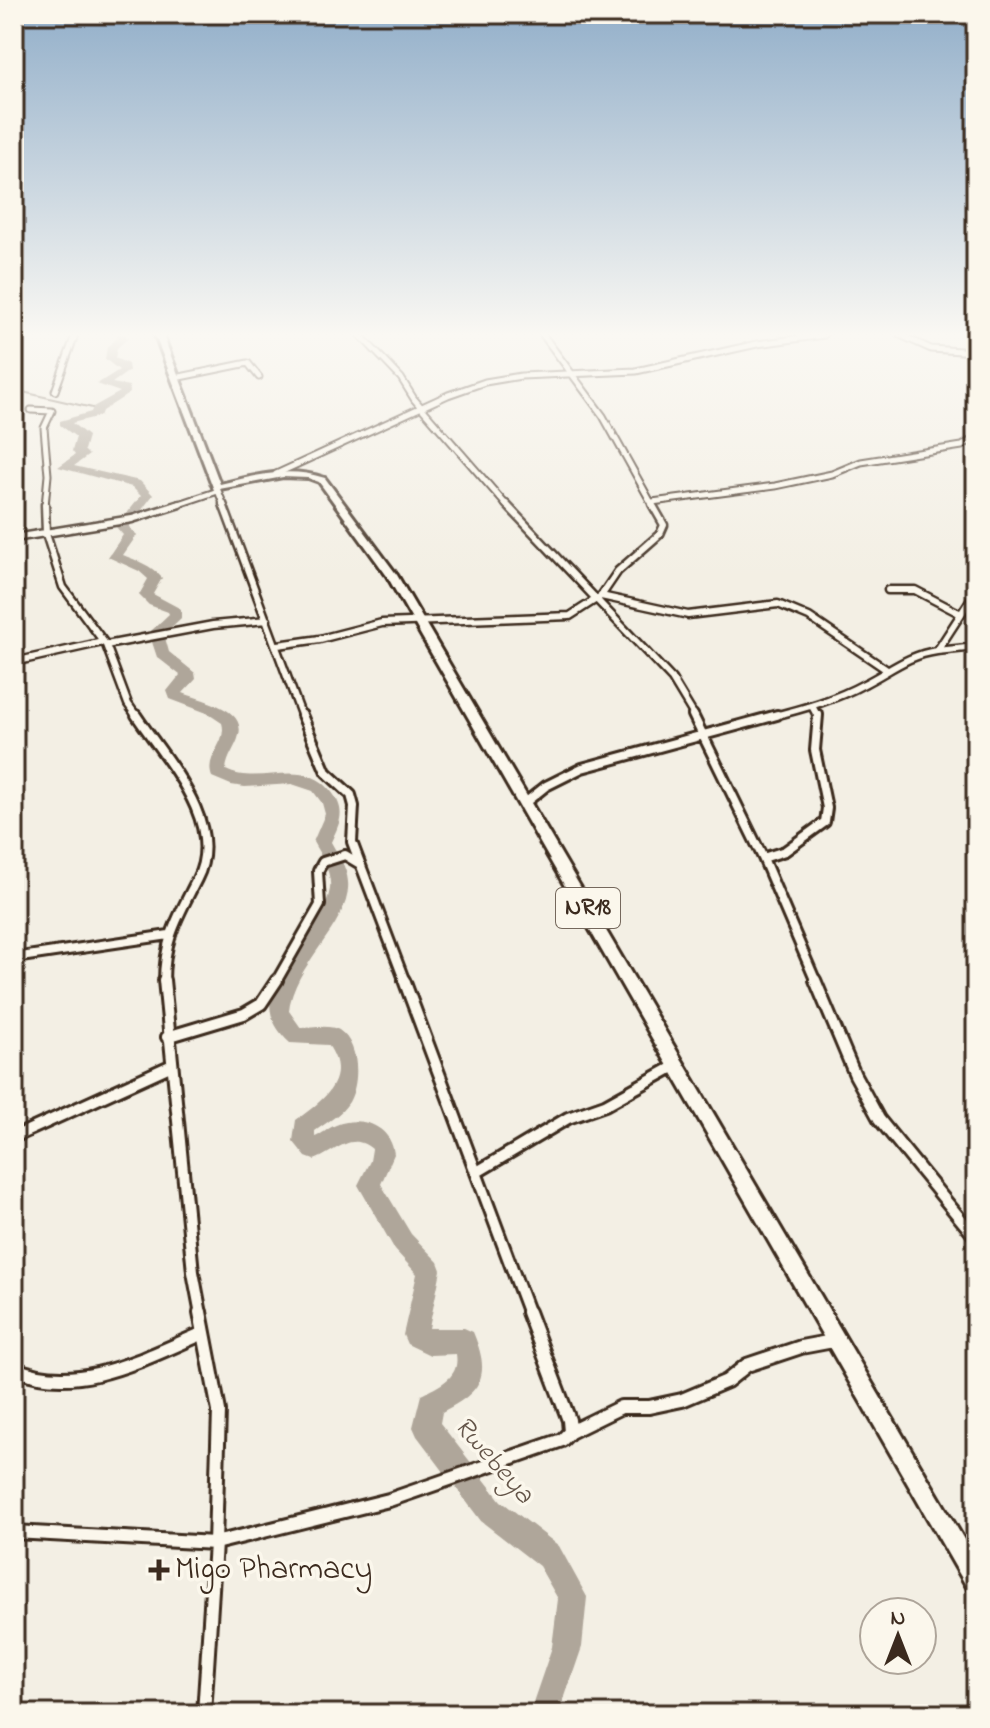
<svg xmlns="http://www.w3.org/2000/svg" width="990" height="1728" font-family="'Indie Flower',sans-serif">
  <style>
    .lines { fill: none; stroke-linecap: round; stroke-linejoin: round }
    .stream { stroke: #817468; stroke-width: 2 }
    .river { fill: #afa69a; fill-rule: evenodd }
    .street-far4-casing { stroke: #3b2a1e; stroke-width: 9 }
    .street-far3-casing { stroke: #3b2a1e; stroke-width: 11 }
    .street-far2-casing { stroke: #3b2a1e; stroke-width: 14 }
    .street-far1-casing { stroke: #3b2a1e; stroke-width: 16 }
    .street-casing { stroke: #3b2a1e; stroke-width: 18 }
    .primary-casing { stroke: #3b2a1e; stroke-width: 6 }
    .street-far4 { stroke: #fbf7ec; stroke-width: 5 }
    .street-far3 { stroke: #fbf7ec; stroke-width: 6 }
    .street-far2 { stroke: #fbf7ec; stroke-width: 8 }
    .street-far1 { stroke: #fbf7ec; stroke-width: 10 }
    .street { stroke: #fbf7ec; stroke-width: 12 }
    .primary { fill: #fbf7ec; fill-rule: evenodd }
    .poi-dot { fill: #3b2a1e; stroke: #fbf7ec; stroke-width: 3 }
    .labels { text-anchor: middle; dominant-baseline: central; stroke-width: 7; stroke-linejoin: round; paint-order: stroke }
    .shield { fill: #fbf7ec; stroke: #75685c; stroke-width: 2 }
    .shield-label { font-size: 24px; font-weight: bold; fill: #3b2a1e }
    .water-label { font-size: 28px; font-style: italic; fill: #645549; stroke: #fbf7ec }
    .near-poi-label { font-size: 32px; fill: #3b2a1e; stroke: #fbf7ec; text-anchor: start }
  </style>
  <rect width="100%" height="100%" fill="#f3efe4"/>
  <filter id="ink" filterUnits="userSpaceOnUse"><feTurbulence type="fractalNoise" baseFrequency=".0125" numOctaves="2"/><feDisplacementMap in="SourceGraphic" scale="16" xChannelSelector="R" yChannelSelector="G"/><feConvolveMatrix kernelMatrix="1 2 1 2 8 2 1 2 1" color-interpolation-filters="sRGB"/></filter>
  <g filter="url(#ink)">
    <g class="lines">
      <path class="stream" d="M14,390l83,19"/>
      <path class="river" d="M116,335h10l2,3 -11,10 -2,10 13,6 1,7 -17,12 17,3 1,7 -28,18 -2,5 -28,7 16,13 -4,14 5,5 -15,11 66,15 13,14 -24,32 8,8 -14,20c15,6 28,10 39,23l-9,16 28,15v9l-17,16 5,18 26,21 1,6 -13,14c17,7 63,15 56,42 -3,13 -12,21 -13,35 34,17 78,-14 105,21 16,20 9,31 0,51 7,13 16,25 17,40 4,41 -55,82 -59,129l12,17c11,0 29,-4 38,2 21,14 21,53 10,72 -8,13 -22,20 -34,29v6c6,-2 13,-9 21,-12 25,-10 55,1 58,29l-13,30 30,50 27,28 3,8 -12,58h35l9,4c18,43 10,59 -31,80l-2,11 61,78 58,45 28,51 -5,50 -23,67h-30l23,-67 6,-48 -19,-33 -58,-45 -64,-85 -4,-9 8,-32c19,-10 39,-17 35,-41l-26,1 -23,-11 -4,-9 14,-61 -22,-24 -37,-65 12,-24 2,-12c-21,-19 -37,4 -58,11l-8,-3 -13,-16 3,-21c25,-18 57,-40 32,-75l-38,-2c-59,-54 32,-101 40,-154 2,-17 -9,-33 -17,-47l12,-28 -3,-11 -9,-12 -21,-7 -47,3 -14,-2 -19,-8c-8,-21 16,-34 10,-54l-15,-10 -37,-14 -3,-8 13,-16 -23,-18 -8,-24 20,-19 -1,-2 -19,-7 -10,-10 9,-16 -9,-8 -31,-14 15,-22 -7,-8 25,-31 -9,-9 -74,-20 17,-12 -3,-4 4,-14 -16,-12v-4l31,-9 2,-5 27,-15 -23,-8 22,-14 -14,-11 2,-12 11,-10z"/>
      <g class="street-far4-casing">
        <path id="street-far4" d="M360,335l41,43 13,21 93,107
          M543,335l60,81 50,90
          M900,335l31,14 45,3
          M175,378l73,-15 11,14
          M55,391l20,-56
          M31,410l21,1 -8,17 4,47 -3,31
          M276,474l172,-79 37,-13 36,-6 115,-5 121,-27 67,-9
          M217,488l7,18
          M652,502l123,-16 57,-12 29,-12 101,-16 14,-9
          M173,506l45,-15"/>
      </g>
      <g class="street-far3-casing">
        <path id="street-far3" d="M45,504l1,30 17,53 43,58 22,59 9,13
          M223,504l79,213
          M506,504l166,175 23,38
          M14,538l118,-19 48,-15
          M888,590h27l44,23
          M601,596l87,19 90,-11 31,13 78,53
          M106,645l107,-20 54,-5
          M278,645l42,-6 62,-16 188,-7 31,-20 17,-25 42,-37 4,-9 -12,-21
          M937,651l39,-4
          M14,662l89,-20
          M812,706l6,11
          M770,717c32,-8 65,-17 94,-33 26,-13 44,-29 73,-33l39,-60"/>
      </g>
      <g class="street-far2-casing">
        <path id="street-far2" d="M136,715c29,44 90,108 61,164 -19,38 -33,59 -33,103
          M302,715l24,57 25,23 3,11 -2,36 53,140
          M693,715l70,143 53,124
          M526,802l20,-16 36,-18 195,-53
          M763,858l22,-7 40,-29 2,-14 -12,-58 3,-35
          M14,958l155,-23
          M276,982l44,-77 -2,-34 5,-9 22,-7 15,9"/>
      </g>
      <g class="street-far1-casing">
        <path id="street-far1" d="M164,980l29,292 8,42
          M404,980l125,334
          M815,980l40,95 24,44 97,119
          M167,1037l77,-23 17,-10 16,-24
          M14,1137l156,-71
          M477,1172l91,-54 37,-13 72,-40
          M14,1292l1,22"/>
      </g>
      <g class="street-casing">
        <path id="street" d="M15,1312l1,57c63,27 130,-12 188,-36
          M200,1312l19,99 -4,132 -11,171
          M570,1432l51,-25h28l33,-7 45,-19 20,-16 54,-18 32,-6
          M14,1532l201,11 174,-43 173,-60 8,-8 -1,-12 -41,-108"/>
      </g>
      <g class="primary-casing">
        <path id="primary" d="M155,335h8l57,149c37,-9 69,-18 105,-6l72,97 579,985v32l-8,-3 -581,-1013 -68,-94 -11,-4 -25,-1 -69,13z"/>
      </g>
      <use href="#street-far4" class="street-far4"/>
      <use href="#street-far3" class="street-far3"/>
      <use href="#street-far2" class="street-far2"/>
      <use href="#street-far1" class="street-far1"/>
      <use href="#street" class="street"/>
      <use href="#primary" class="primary"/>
    </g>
  </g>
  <linearGradient id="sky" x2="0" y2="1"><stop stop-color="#91aec9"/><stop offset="0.58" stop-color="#faf8f3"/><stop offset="1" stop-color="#faf8f3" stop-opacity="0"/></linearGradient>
  <rect width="990" height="577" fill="url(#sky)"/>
  <path class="poi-dot" d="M155 1558h8v8h8v8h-8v8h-8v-8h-8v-8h8z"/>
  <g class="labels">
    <rect class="shield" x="556" y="888" width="64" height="40" rx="6"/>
    <g class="shield-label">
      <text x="588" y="908">NR18</text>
    </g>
    <g class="water-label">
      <text transform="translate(493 1461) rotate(49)">Rwebeya</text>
    </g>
    <g class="near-poi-label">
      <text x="175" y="1570">Migo Pharmacy</text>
    </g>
  </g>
  <rect width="990" height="1728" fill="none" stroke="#fbf7ec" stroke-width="48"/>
  <rect x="24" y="24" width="942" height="1680" fill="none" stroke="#3b2a1e" stroke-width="3" filter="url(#ink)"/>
  <g transform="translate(898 1636)"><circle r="38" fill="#fbf7ec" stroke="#aea59a" stroke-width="2"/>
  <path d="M0-6L14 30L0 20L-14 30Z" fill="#3b2a1e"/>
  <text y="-12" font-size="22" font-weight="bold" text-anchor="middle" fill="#3b2a1e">N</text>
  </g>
</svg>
